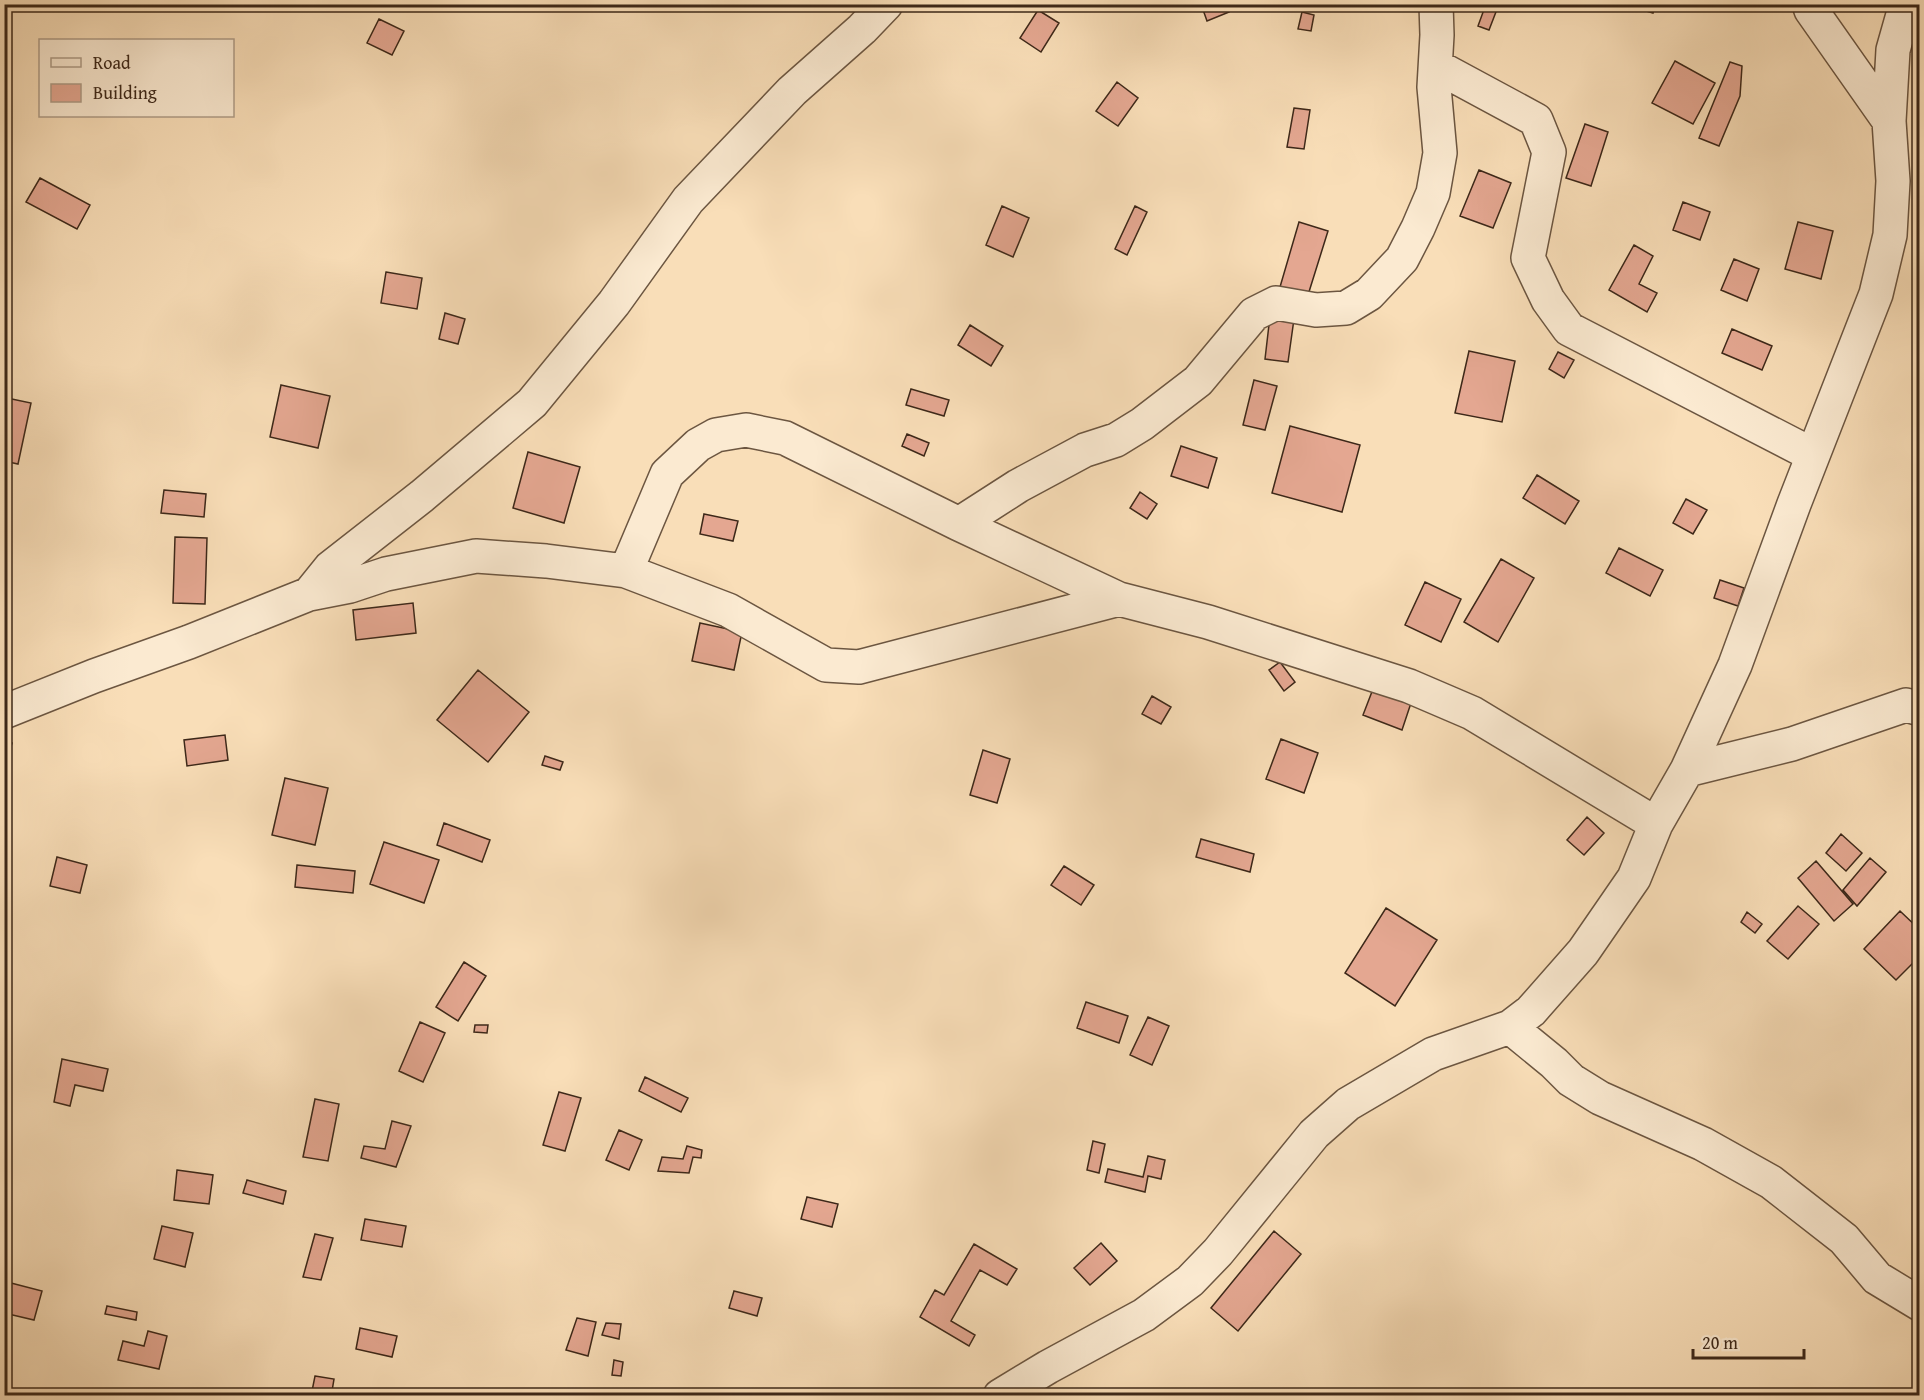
<svg xmlns="http://www.w3.org/2000/svg" width="1924" height="1400" font-family="'Gentium Book Plus',serif">
  <style>
    .building { fill: #e4a791; stroke: #3d2819; stroke-width: 1.5 }
    .lines { fill: none; stroke-linecap: round; stroke-linejoin: round }
    .minor-casing { stroke: #6c5641; stroke-width: 36 }
    .minor { stroke: #fbead1; stroke-width: 33 }
  </style>
  <rect width="100%" height="100%" fill="#f9deb8"/>
  <filter id="stains"><feTurbulence type="fractalNoise" baseFrequency=".00333" numOctaves="4"/><feColorMatrix values="0 0 0 0 .2 0 0 0 0 .09 0 0 0 0 .02 0 0 0 .5 -.17"/></filter>
  <radialGradient id="worn" r=".72"><stop offset=".6" stop-color="#630" stop-opacity="0"/><stop offset="1" stop-color="#630" stop-opacity=".3"/></radialGradient>
  <path class="building" d="M1201,4h26l2,8 -22,9z
    M1486,4h13l-10,26 -11,-4z
    M1623,4h33l-3,9z
    M1038,10l21,13 -18,29 -21,-14z
    M1302,12l12,3 -3,16 -13,-2z
    M379,19l25,12 -12,24 -25,-12z
    M1675,61l40,22 -22,41 -41,-21z
    M1730,62l12,4 -2,30 -21,50 -20,-8z
    M1117,82l21,16 -20,28 -22,-15z
    M1294,108l16,2 -6,39 -17,-2z
    M1585,124l23,8 -17,54 -25,-8z
    M1479,170l32,13 -18,45 -33,-12z
    M40,178l50,27 -13,24 -51,-27z
    M1683,202l27,10 -10,28 -27,-10z
    M1002,206l27,12 -16,39 -27,-12z
    M1135,206l12,6 -20,43 -12,-6z
    M1299,222l29,9 -20,64 -28,-8z
    M1798,222l35,9 -12,48 -36,-10z
    M1634,245l19,11 -14,28 18,9 -10,19 -38,-22z
    M1734,259l25,10 -12,32 -26,-11z
    M386,272l36,6 -5,31 -36,-6z
    M445,313l20,6 -7,25 -19,-5z
    M1270,316l24,3 -6,43 -23,-3z
    M970,325l33,21 -12,20 -33,-21z
    M1732,329l40,17 -10,24 -40,-17z
    M1469,351l46,10 -13,61 -47,-9z
    M1558,352l16,8 -10,18 -15,-9z
    M1254,380l23,6 -12,44 -22,-5z
    M281,385l49,11 -12,52 -48,-11z
    M911,389l38,11 -5,16 -38,-11z
    M7,398l24,5 -13,61 -14,-3v-49z
    M1290,426l70,19 -18,67 -70,-19z
    M907,434l22,9 -5,13 -22,-10z
    M1181,446l36,12 -9,30 -37,-12z
    M528,452l52,15 -16,56 -51,-15z
    M1537,475l42,26 -14,23 -42,-26z
    M164,490l42,4 -2,23 -43,-4z
    M1140,492l17,12 -10,15 -17,-11z
    M1686,499l21,11 -14,24 -20,-11z
    M704,514l34,7 -5,20 -33,-7z
    M175,537l32,1 -2,66 -32,-1z
    M1619,548l44,22 -13,26 -44,-23z
    M1501,559l33,19 -36,64 -34,-20z
    M1720,580l24,8 -6,18 -24,-8z
    M1425,582l36,17 -20,43 -36,-17z
    M413,603l3,30 -60,7 -3,-30z
    M700,623l42,9 -8,38 -42,-9z
    M1280,662l15,20 -11,9 -15,-21z
    M478,670l51,42 -41,50 -51,-42z
    M1373,689l38,14 -9,27 -39,-15z
    M1152,696l19,11 -10,17 -19,-10z
    M225,735l3,25 -41,6 -3,-26z
    M1281,739l37,14 -14,40 -38,-14z
    M4,741l8,2 -5,17h-3z
    M983,750l27,9 -13,44 -27,-8z
    M545,756l18,6 -3,8 -18,-5z
    M285,778l43,10 -13,57 -43,-10z
    M1587,817l17,16 -20,22 -17,-15z
    M444,823l46,17 -8,22 -45,-17z
    M1841,834l21,19 -16,18 -20,-18z
    M1201,839l53,15 -4,18 -54,-15z
    M384,842l55,18 -15,43 -54,-19z
    M57,857l30,8 -7,28 -30,-7z
    M1870,858l16,14 -29,34 -14,-16z
    M1816,861l37,43 -19,17 -36,-43z
    M297,865l58,6 -2,22 -58,-6z
    M1064,866l30,19 -13,20 -30,-20z
    M1798,906l21,18 -31,35 -21,-18z
    M1386,908l51,32 -42,66 -50,-33z
    M1900,911l20,19v26l-24,24 -32,-31z
    M1747,912l15,12 -7,9 -14,-11z
    M464,962l22,14 -28,45 -22,-14z
    M1086,1002l42,14 -9,27 -42,-15z
    M1148,1017l21,9 -17,39 -22,-10z
    M420,1022l25,11 -22,49 -24,-11z
    M475,1025h13l-1,8 -13,-1z
    M62,1059l46,10 -5,22 -28,-6 -5,21 -16,-4z
    M645,1077l43,21 -7,14 -42,-21z
    M559,1092l22,6 -16,53 -22,-6z
    M315,1099l24,5 -11,57 -25,-4z
    M392,1121l19,5 -15,41 -35,-9 3,-12 21,3z
    M619,1130l23,10 -13,30 -23,-10z
    M1093,1141l12,3 -6,29 -12,-3z
    M687,1146l15,4 -1,8 -8,-1 -4,16 -31,-2 4,-14 21,2z
    M1148,1156l17,4 -4,19 -13,-3 -3,16 -40,-10 3,-13 35,8z
    M177,1170l36,5 -4,29 -35,-4z
    M247,1180l39,11 -3,13 -40,-11z
    M807,1197l31,7 -6,23 -31,-8z
    M365,1219l41,7 -4,21 -41,-7z
    M162,1226l31,7 -8,34 -31,-8z
    M1274,1231l27,23 -63,77 -27,-23z
    M315,1234l18,4 -12,42 -18,-3z
    M1101,1243l16,18 -27,24 -16,-17z
    M974,1244l43,25 -10,16 -27,-15 -29,51 24,14 -6,11 -49,-29 15,-27 9,5z
    M11,1283l31,8 -8,29 -30,-7z
    M734,1291l28,7 -5,18 -28,-8z
    M107,1306l30,6 -1,8 -31,-6z
    M577,1318l19,4 -8,34 -22,-6z
    M606,1323l15,1 -2,15 -17,-4z
    M360,1328l37,8 -5,21 -36,-8z
    M148,1331l19,5 -8,33 -41,-9 5,-19 21,5z
    M614,1360l9,2 -2,14 -9,-1z
    M315,1376l19,3 -2,12 -10,5h-11z"/>
  <g class="lines">
    <g class="minor-casing">
      <path id="minor" d="M1809,4l2,6 78,111
        M1436,66l100,54 13,32 -21,106 20,42 21,29 244,126
        M959,524l59,-38 67,-36 31,-10 26,-16 56,-43 56,-67 22,-11 40,7 30,-2 23,-14 33,-35 16,-31 15,-35 7,-40 -6,-66 3,-52 -1,-31
        M626,571l41,-97 31,-29 18,-10 30,-5 39,8 174,86 160,75 89,23 201,64 63,27 184,111
        M309,594l21,-26 92,-72 110,-93 82,-100 74,-103 104,-109 70,-62 24,-25
        M4,712l90,-36 95,-34 120,-48 41,-8 36,-12 90,-18 70,5 80,10 102,39 98,55 33,2 260,-68
        M1687,770l105,-26 114,-39 14,4
        M1510,1027l44,36 17,17 29,18 103,46 68,38 73,57 33,39 43,26
        M1000,1396l48,-29 96,-52 46,-34 28,-29 96,-118 34,-30 85,-50 77,-27 21,-16 52,-59 51,-74 22,-54 31,-54 48,-105 59,-161 82,-210 14,-59 3,-54 -4,-60 4,-71 13,-46"/>
    </g>
    <use href="#minor" class="minor"/>
  </g>
  <rect width="1924" height="1400" fill="none" stroke="#f9deb8" stroke-width="24"/>
  <rect x="6" y="6" width="1912" height="1388" fill="none" stroke="#3d2819" stroke-width="3"/>
  <rect x="12" y="12" width="1900" height="1376" fill="none" stroke="#3d2819" stroke-width="1.5"/>
  <rect x="39" y="39" width="195" height="78" fill="#fbead1" stroke="#af9c87" stroke-width="1.5"/>
  <rect x="51" y="58" width="30" height="9" fill="#fbead1" stroke="#af9c87" stroke-width="1.5"/>
  <text x="93" y="69" font-size="18" fill="#3d2819">Road</text>
  <rect x="51" y="84" width="30" height="18" fill="#e4a791" stroke="#af9c87" stroke-width="1.5"/>
  <text x="93" y="99" font-size="18" fill="#3d2819">Building</text>
  <path d="M1693 1349v9h111v-9" fill="none" stroke="#3d2819" stroke-width="3"/>
  <text x="1702" y="1349" font-size="18" fill="#3d2819" stroke="#fbead1" stroke-width="4.5" paint-order="stroke">20 m</text>
  <rect width="100%" height="100%" filter="url(#stains)"/>
  <rect width="100%" height="100%" fill="url(#worn)"/>
</svg>
